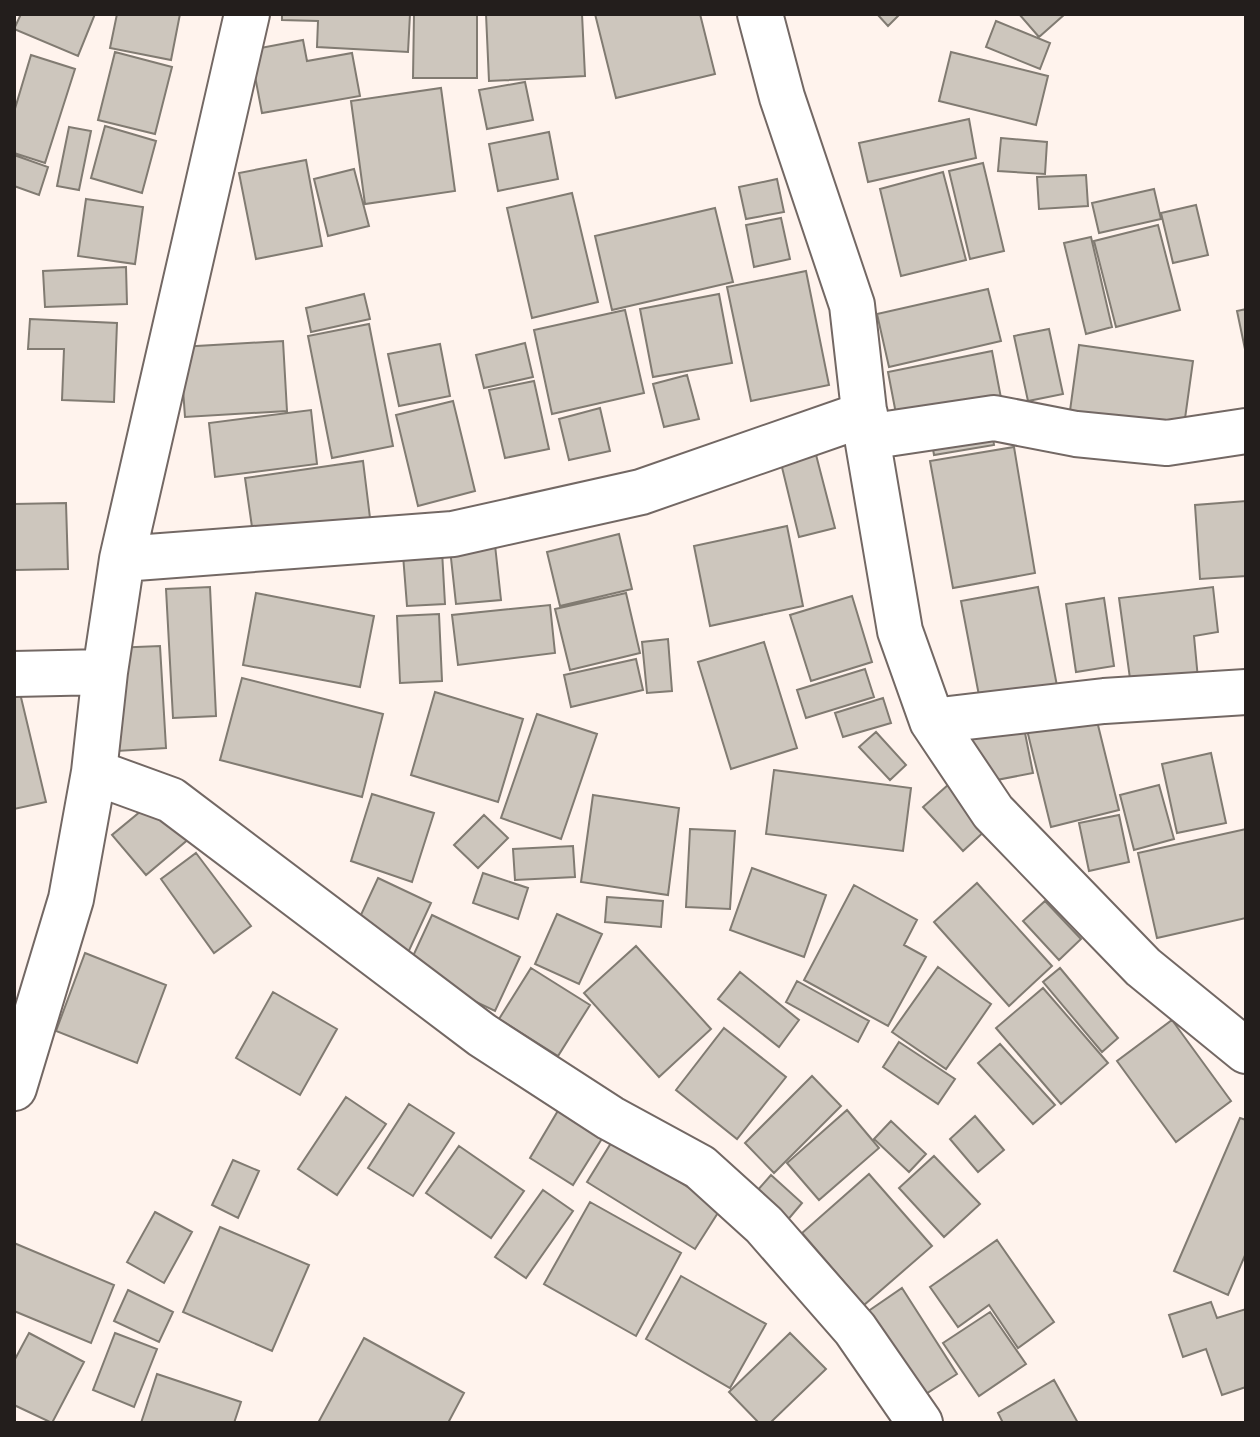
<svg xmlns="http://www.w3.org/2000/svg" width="1260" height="1437" font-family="Lora,serif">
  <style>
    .building { fill: #cdc6bd; stroke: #817b72; stroke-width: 2 }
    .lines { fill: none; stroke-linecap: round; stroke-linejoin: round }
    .minor-casing { stroke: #736864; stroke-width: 48 }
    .minor { stroke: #fff; stroke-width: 44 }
  </style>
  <rect width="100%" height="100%" fill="#fff3ed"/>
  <path class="building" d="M21,14h74l-17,42 -64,-27z
    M117,14h63l-9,46 -61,-12z
    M282,14h128l-2,38 -91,-5 1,-26 -36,-1z
    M414,14h63v64h-64z
    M486,14h96l3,62 -96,5z
    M595,14h105l15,60 -99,24z
    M877,14h23l-12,12z
    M1019,14h46l-26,23z
    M996,21l54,22 -10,26 -54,-22z
    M303,40l4,21 45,-8 8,43 -98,17 -12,-63z
    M115,52l57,15 -17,67 -57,-14z
    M951,52l97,24 -12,49 -97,-24z
    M31,55l44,14 -30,94 -31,-10v-41z
    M525,82l8,38 -46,9 -8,-39z
    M441,88l14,103 -90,13 -14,-103z
    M969,119l7,39 -108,24 -9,-39z
    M105,126l51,15 -14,52 -51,-15z
    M69,127l22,4 -12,59 -22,-4z
    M549,132l9,47 -60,12 -9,-47z
    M1001,138l46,4 -2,32 -47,-3z
    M14,155l34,12 -9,28 -25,-9z
    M306,160l16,86 -66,13 -17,-86z
    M983,163l21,88 -34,8 -21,-88z
    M354,169l15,57 -41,10 -14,-57z
    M943,172l23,88 -65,16 -21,-87z
    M1086,175l2,31 -49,3 -2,-32z
    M777,179l7,33 -38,7 -7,-32z
    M1154,189l7,30 -62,14 -7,-30z
    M572,193l26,109 -66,16 -25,-110z
    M86,199l57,8 -8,57 -57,-8z
    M1196,205l12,50 -35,8 -12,-50z
    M715,208l18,74 -121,28 -17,-74z
    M781,218l9,41 -36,8 -8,-42z
    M1158,225l22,85 -64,17 -22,-86z
    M1091,237l21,90 -26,7 -22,-91z
    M126,267l1,37 -82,3 -2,-36z
    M806,271l23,114 -78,16 -24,-114z
    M988,289l13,52 -112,26 -12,-53z
    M364,294l6,25 -59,13 -5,-24z
    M719,294l13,69 -79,14 -13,-68z
    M1246,309v45l-9,-43z
    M625,310l19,83 -92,21 -18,-84z
    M30,319l87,4 -3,79 -52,-2 2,-51h-36z
    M369,324l24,122 -61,12 -24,-122z
    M1049,329l14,65 -35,7 -14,-65z
    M283,341l4,70 -102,6 -5,-70z
    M525,343l8,34 -49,11 -8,-33z
    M440,344l10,52 -51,10 -11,-52z
    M1079,345l114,16 -10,72 -114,-15z
    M992,351l9,47 -104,21 -9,-47z
    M687,375l12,44 -35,8 -11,-43z
    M534,381l15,68 -44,9 -16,-68z
    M453,401l22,90 -57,15 -22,-91z
    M600,408l10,43 -41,9 -10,-41z
    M311,410l6,54 -102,13 -6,-54z
    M991,422l3,23 -60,10 -4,-24z
    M814,447l21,81 -36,9 -20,-82z
    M1014,447l21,126 -82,15 -23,-127z
    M363,461l7,57 -117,16 -8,-56z
    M1246,501v75l-46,3 -5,-74z
    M66,503l2,66 -54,1v-66z
    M787,526l16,80 -93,20 -16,-80z
    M619,534l13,55 -72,17 -13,-54z
    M495,545l6,55 -45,4 -6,-55z
    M442,551l3,53 -38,2 -4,-51z
    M210,587l6,129 -43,2 -7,-129z
    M1038,587l20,104 -77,15 -20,-105z
    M1213,587l5,45 -24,4 4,43 -67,7 -12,-88z
    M256,593l118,23 -14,71 -117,-22z
    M626,593l14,60 -70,17 -15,-61z
    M852,596l20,66 -61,19 -21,-66z
    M1104,598l10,68 -38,6 -10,-68z
    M550,605l5,48 -97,12 -6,-50z
    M439,614l3,67 -42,2 -3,-67z
    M668,639l4,52 -25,2 -5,-51z
    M764,642l33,106 -66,21 -33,-107z
    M160,646l6,102 -49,3 -5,-103z
    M636,659l7,31 -72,17 -7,-32z
    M865,669l9,28 -68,21 -9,-28z
    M242,678l141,36 -21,83 -142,-37z
    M19,689l27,113 -32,7v-119z
    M435,692l88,27 -25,83 -87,-27z
    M883,698l8,25 -48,14 -8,-24z
    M1095,713l24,97 -68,17 -24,-97z
    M537,714l60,20 -36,105 -60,-21z
    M1024,728l9,45 -52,10 -9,-44z
    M876,732l30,33 -16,15 -31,-33z
    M1211,753l15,70 -49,10 -15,-69z
    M774,770l137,18 -8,63 -137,-17z
    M948,785l39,44 -24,22 -40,-44z
    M1159,785l15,54 -40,11 -14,-55z
    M372,794l62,19 -22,69 -61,-21z
    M593,795l86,13 -11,87 -87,-13z
    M158,797l33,40 -45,38 -34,-40z
    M484,815l24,23 -30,30 -24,-23z
    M1119,815l10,47 -40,9 -10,-48z
    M690,829l45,2 -5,78 -44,-2z
    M1246,829v89l-89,20 -19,-85z
    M573,846l2,31 -60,3 -2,-31z
    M196,853l55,73 -37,27 -53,-74z
    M752,868l74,27 -22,62 -74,-27z
    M483,873l45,15 -10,31 -45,-16z
    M378,878l53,25 -25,54 -53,-25z
    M977,883l75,83 -43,40 -75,-84z
    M854,885l63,35 -13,25 22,12 -38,69 -84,-46z
    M607,897l56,4 -2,26 -56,-5z
    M1045,901l36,38 -22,21 -36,-39z
    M557,914l45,20 -23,50 -44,-20z
    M432,915l88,42 -25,54 -88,-42z
    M636,946l75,83 -52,48 -75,-84z
    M85,953l81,32 -29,78 -81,-32z
    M938,967l53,37 -45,65 -54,-37z
    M531,968l59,37 -32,51 -59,-37z
    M1060,968l58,70 -16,14 -59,-70z
    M740,972l59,48 -20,27 -61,-48z
    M797,981l72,40 -11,21 -72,-40z
    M1043,988l65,75 -47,41 -65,-76z
    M273,992l64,37 -37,66 -64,-37z
    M1172,1020l59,81 -55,41 -59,-81z
    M724,1028l62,49 -49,62 -61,-49z
    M899,1042l56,37 -17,25 -55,-37z
    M1000,1044l55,61 -22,19 -55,-61z
    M812,1076l29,30 -67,67 -29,-30z
    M346,1097l40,27 -49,71 -39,-26z
    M409,1104l45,29 -41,63 -45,-28z
    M559,1109l44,28 -30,48 -43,-27z
    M847,1110l32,38 -60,52 -32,-37z
    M975,1116l29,34 -26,22 -28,-33z
    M1240,1118l6,2v133l-18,42 -54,-24z
    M891,1121l35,33 -17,18 -35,-33z
    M613,1140l108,68 -26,41 -108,-67z
    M459,1146l65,45 -33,47 -65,-45z
    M934,1156l46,48 -36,33 -45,-49z
    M233,1160l26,11 -21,47 -26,-13z
    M869,1174l63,72 -68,59 -62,-72z
    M771,1175l31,28 -22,26 -32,-28z
    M543,1190l30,21 -47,67 -31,-21z
    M590,1202l91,51 -45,83 -92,-52z
    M155,1212l37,20 -28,51 -37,-21z
    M220,1227l89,38 -37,86 -89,-39z
    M997,1240l57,82 -36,26 -29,-43 -31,22 -28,-40z
    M14,1243l100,42 -23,58 -77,-32z
    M681,1276l85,48 -36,64 -84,-49z
    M902,1288l55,86 -36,23 -54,-85z
    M128,1290l45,22 -14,30 -45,-21z
    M1211,1302l6,16 29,-9v78l-24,8 -16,-46 -23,8 -14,-42z
    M990,1312l36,52 -47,32 -36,-53z
    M29,1333l55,29 -32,61 -38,-18v-44z
    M115,1333l42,16 -23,58 -41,-17z
    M790,1333l36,36 -56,54h-11l-30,-31z
    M364,1338l100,55 -16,30h-130z
    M157,1374l84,28 -7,21h-93z
    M1054,1380l24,43h-75l-5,-10z"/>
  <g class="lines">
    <g class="minor-casing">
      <path id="minor" d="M760,14l22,83 70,208 15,132 33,194 32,90 61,91 150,155 103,84
        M867,437l127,-19 82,16 91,9 79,-12
        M122,559l331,-25 188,-42 224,-78
        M14,674l91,-2
        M932,721l172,-20 142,-9
        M94,772l77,28 311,235 128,83 90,49 64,58 91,104 65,94
        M14,1088l57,-189 23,-127 11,-100 17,-113 125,-545"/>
    </g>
    <use href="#minor" class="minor"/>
  </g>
  <rect width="1260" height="1437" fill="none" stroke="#231e1c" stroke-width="32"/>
</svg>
